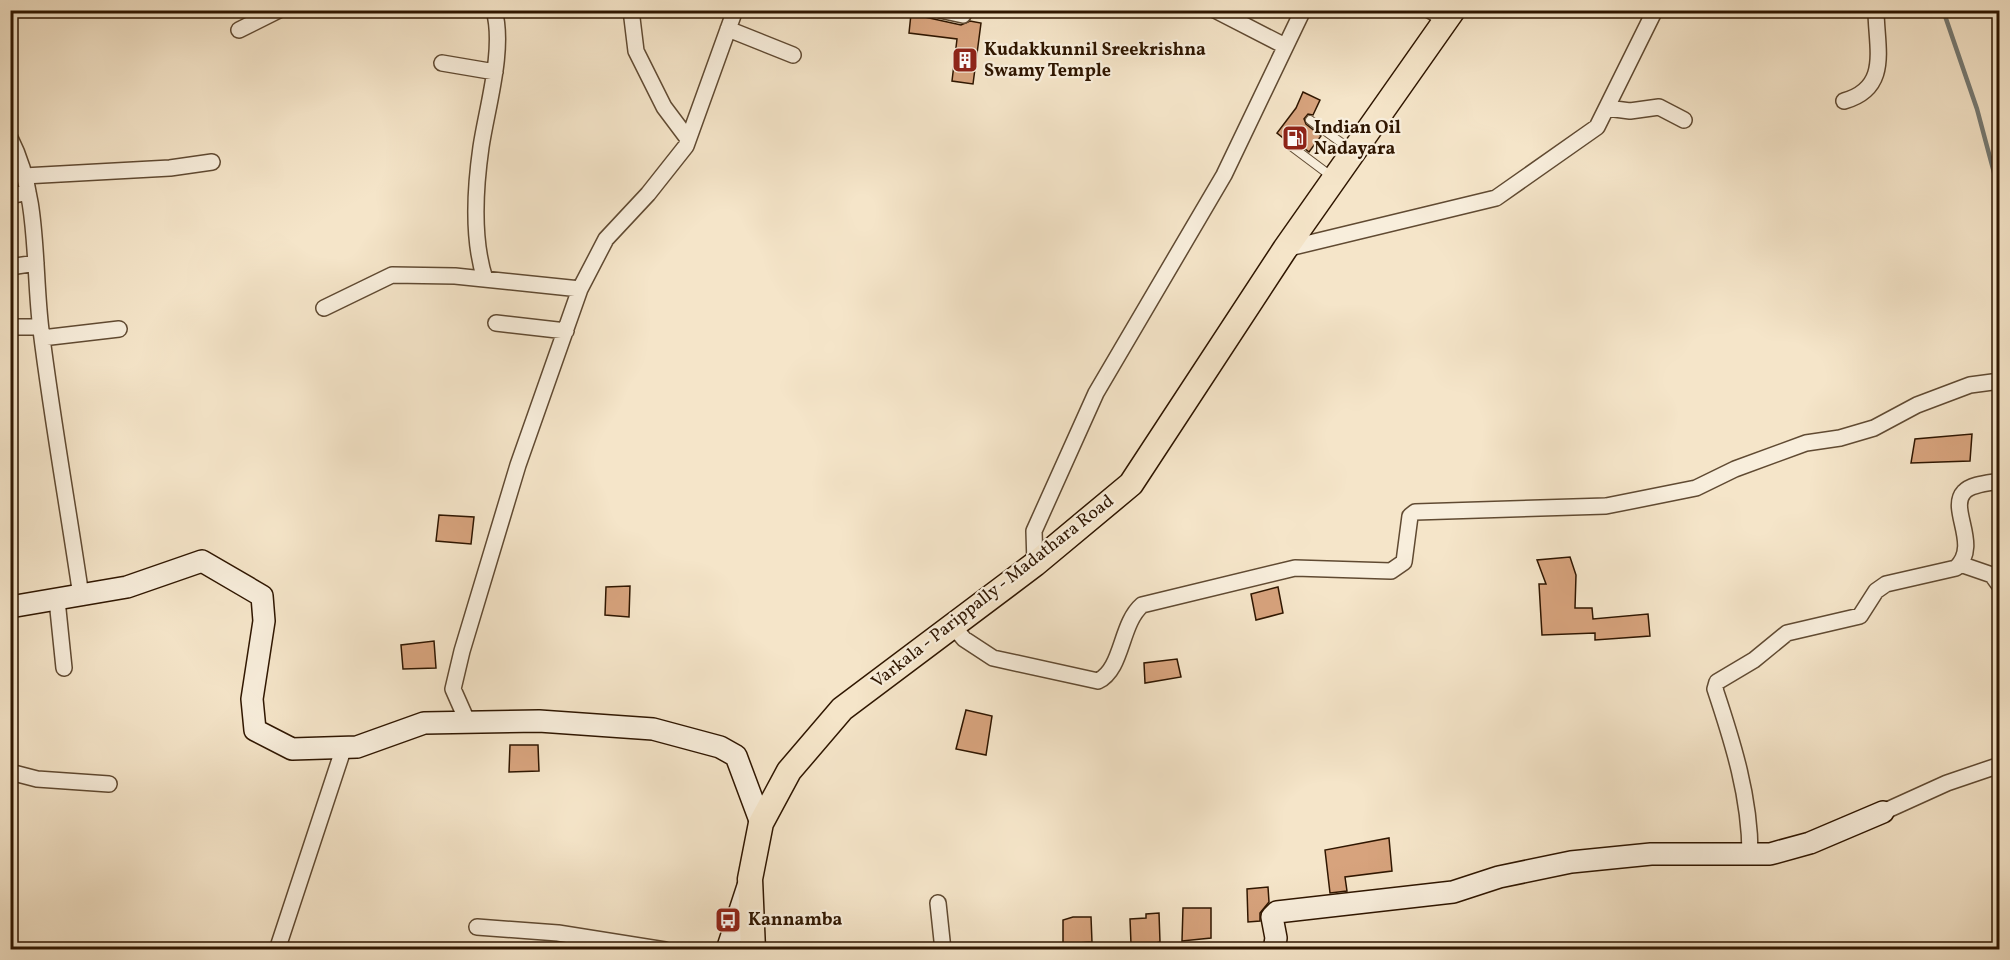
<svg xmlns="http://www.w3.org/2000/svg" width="2010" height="960" font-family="Vollkorn,serif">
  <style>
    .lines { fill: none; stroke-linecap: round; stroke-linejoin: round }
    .stream { stroke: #757a74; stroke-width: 4.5 }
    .building { fill: #d7a37d; stroke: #2f1600; stroke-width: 1.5 }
    .lane-casing { stroke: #604a32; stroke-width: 10 }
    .street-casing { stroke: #604a32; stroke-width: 18 }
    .secondary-casing { stroke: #2f1600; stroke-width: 24 }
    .primary-casing { stroke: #2f1600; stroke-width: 27 }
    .lane { stroke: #f8eedc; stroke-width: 8 }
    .street { stroke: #f8eedc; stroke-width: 15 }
    .secondary { stroke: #f8eedc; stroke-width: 21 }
    .primary { stroke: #f5e5c9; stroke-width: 24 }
    .labels { text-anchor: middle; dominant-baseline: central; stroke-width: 4.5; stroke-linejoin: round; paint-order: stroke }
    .poi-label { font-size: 18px; font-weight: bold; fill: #2f1600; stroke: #f8eedc; text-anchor: start }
    .street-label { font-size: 18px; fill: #2f1600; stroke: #f8eedc }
  </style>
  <rect width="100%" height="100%" fill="#f5e5c9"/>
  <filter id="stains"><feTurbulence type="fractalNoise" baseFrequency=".00333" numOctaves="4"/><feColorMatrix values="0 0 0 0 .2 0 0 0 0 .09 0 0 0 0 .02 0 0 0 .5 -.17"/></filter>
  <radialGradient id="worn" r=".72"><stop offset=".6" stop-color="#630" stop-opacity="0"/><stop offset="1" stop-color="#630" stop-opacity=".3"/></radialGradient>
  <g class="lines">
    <path class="stream" d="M1943,10l34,99 23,86"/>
  </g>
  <path class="building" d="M911,14l50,11 9,-4 11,2 -8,61 -21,-3 5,-42 -48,-6z
    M1303,92l17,8 -7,15 -5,-1 -4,5 2,5 15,12 -12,16 -14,-11h-8l-10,-8 19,-25z
    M1972,434l-2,27 -59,2 4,-24z
    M439,515l35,2 -3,27 -35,-3z
    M1570,557l6,18 -1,33h17l1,11 55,-5 2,22 -55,4v-7l-53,2 -3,-51h7l-9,-24z
    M630,586l-1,31 -24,-2 1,-28z
    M1278,587l5,26 -27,7 -5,-26z
    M434,641l2,27 -33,1 -2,-24z
    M1177,659l4,18 -36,6 -1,-20z
    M966,710l26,6 -6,39 -30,-6z
    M510,745h28l1,26 -30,1z
    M1389,838l3,33 -47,6 2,14 -17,2 -5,-43z
    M1268,887l1,15 -9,11v8l-12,1 -1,-33z
    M1183,908h28v30l-29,3z
    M1159,913l1,29 -25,6 -4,-4 -1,-25 16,-1v-4z
    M1073,917h18l1,25 -29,2v-24z"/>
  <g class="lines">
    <g class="lane-casing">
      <path id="lane" d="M1310,120l40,29
        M1291,146l40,30"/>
    </g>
    <g class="street-casing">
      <path id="street" d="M631,10l5,41 28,56 24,32
        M940,10l23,5 3,-5
        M1215,10l70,36
        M1429,10l18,10
        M728,29l65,26
        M239,30l40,-20
        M442,63l53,9
        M1844,101c47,-13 32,-54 32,-91
        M1607,108l23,3 29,-4 25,13
        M10,138c30,58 23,129 31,192 11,89 27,177 40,266
        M24,176l146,-8 42,-6
        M10,196l18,-4
        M1285,249l211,-51 101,-71 58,-117
        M10,267l26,-4
        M485,279c-13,-40 -10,-90 -4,-132 6,-40 24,-98 13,-137
        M324,308l68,-33 63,1 125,13
        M496,323l70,8
        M10,327h30
        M42,338l77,-9
        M1035,564l-1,-33 62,-138 128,-218 79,-165
        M1960,564l32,11 8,11
        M57,600l7,68
        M953,626l11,13 29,19 105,23c25,-12 22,-57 44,-76l153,-37 96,3 13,-9 6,-46 5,-4 191,-6 90,-18 39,-19 71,-26 34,-5 34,-10 43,-23 53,-20 30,-4
        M468,723l-15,-34 9,-38 56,-186 62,-176 26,-50 42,-45 38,-48 49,-136
        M10,772l27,7 72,5
        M1883,812l64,-29 53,-18
        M1750,854c0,-57 -17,-111 -35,-165l2,-7 37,-22 33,-27 73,-17 16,-25 10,-7 70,-16c25,-23 -8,-59 8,-76 7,-8 25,-9 36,-11
        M938,903l5,47
        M477,927l81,6 107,17
        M277,950l67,-203"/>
    </g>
    <g class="secondary-casing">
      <path id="secondary" d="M10,607l117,-20 75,-26 60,35 2,25 -12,78 3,31 37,19 65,-2 67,-24 115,-2 114,8 67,18 16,9 25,67
        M727,950l21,-64
        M1274,950l2,-12 -4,-21 5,-5 176,-20 46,-15 72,-15 80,-8h119l40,-11 73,-31"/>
    </g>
    <g class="primary-casing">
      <path id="primary" d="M753,950l-3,-71 11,-56 28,-52 53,-62 193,-145 96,-80 154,-235 168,-239"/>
    </g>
    <use href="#lane" class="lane"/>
    <use href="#street" class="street"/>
    <use href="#secondary" class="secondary"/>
    <use href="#primary" class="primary"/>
  </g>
  <defs>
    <g id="building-square" transform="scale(1.35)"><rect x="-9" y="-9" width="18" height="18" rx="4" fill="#8f2418" stroke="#f8eedc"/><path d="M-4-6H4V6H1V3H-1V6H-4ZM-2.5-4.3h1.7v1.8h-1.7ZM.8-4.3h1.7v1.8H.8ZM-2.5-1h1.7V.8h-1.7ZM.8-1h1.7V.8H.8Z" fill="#fff"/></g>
    <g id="fuel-square" transform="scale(1.35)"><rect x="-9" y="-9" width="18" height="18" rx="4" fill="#8f2418" stroke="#f8eedc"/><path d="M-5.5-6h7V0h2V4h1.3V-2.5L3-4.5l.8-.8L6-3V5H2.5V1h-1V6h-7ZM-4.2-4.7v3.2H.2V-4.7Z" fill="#fff"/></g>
    <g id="bus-square" transform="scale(1.35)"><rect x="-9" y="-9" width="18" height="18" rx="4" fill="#8f2418" stroke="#f8eedc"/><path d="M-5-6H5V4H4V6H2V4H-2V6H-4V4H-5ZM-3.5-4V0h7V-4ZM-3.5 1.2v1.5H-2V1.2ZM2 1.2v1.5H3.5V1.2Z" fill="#fff"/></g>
  </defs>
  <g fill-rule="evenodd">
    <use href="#building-square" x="965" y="60"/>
    <use href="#fuel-square" x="1295" y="138"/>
    <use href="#bus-square" x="728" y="920"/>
  </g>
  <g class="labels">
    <g class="poi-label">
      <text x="984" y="50">Kudakkunnil Sreekrishna<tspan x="984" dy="21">Swamy Temple</tspan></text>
      <text x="1314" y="128">Indian Oil<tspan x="1314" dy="21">Nadayara</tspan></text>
      <text x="748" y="920">Kannamba</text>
    </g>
    <g class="street-label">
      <text transform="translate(993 592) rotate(-38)">Varkala - Parippally - Madathara Road</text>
    </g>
  </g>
  <rect width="2010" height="960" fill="none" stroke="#f5e5c9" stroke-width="36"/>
  <rect x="12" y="12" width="1986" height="936" fill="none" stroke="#2f1600" stroke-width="3"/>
  <rect x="18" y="18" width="1974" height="924" fill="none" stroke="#2f1600" stroke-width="1.5"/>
  <rect width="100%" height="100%" filter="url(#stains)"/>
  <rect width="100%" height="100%" fill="url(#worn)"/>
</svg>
